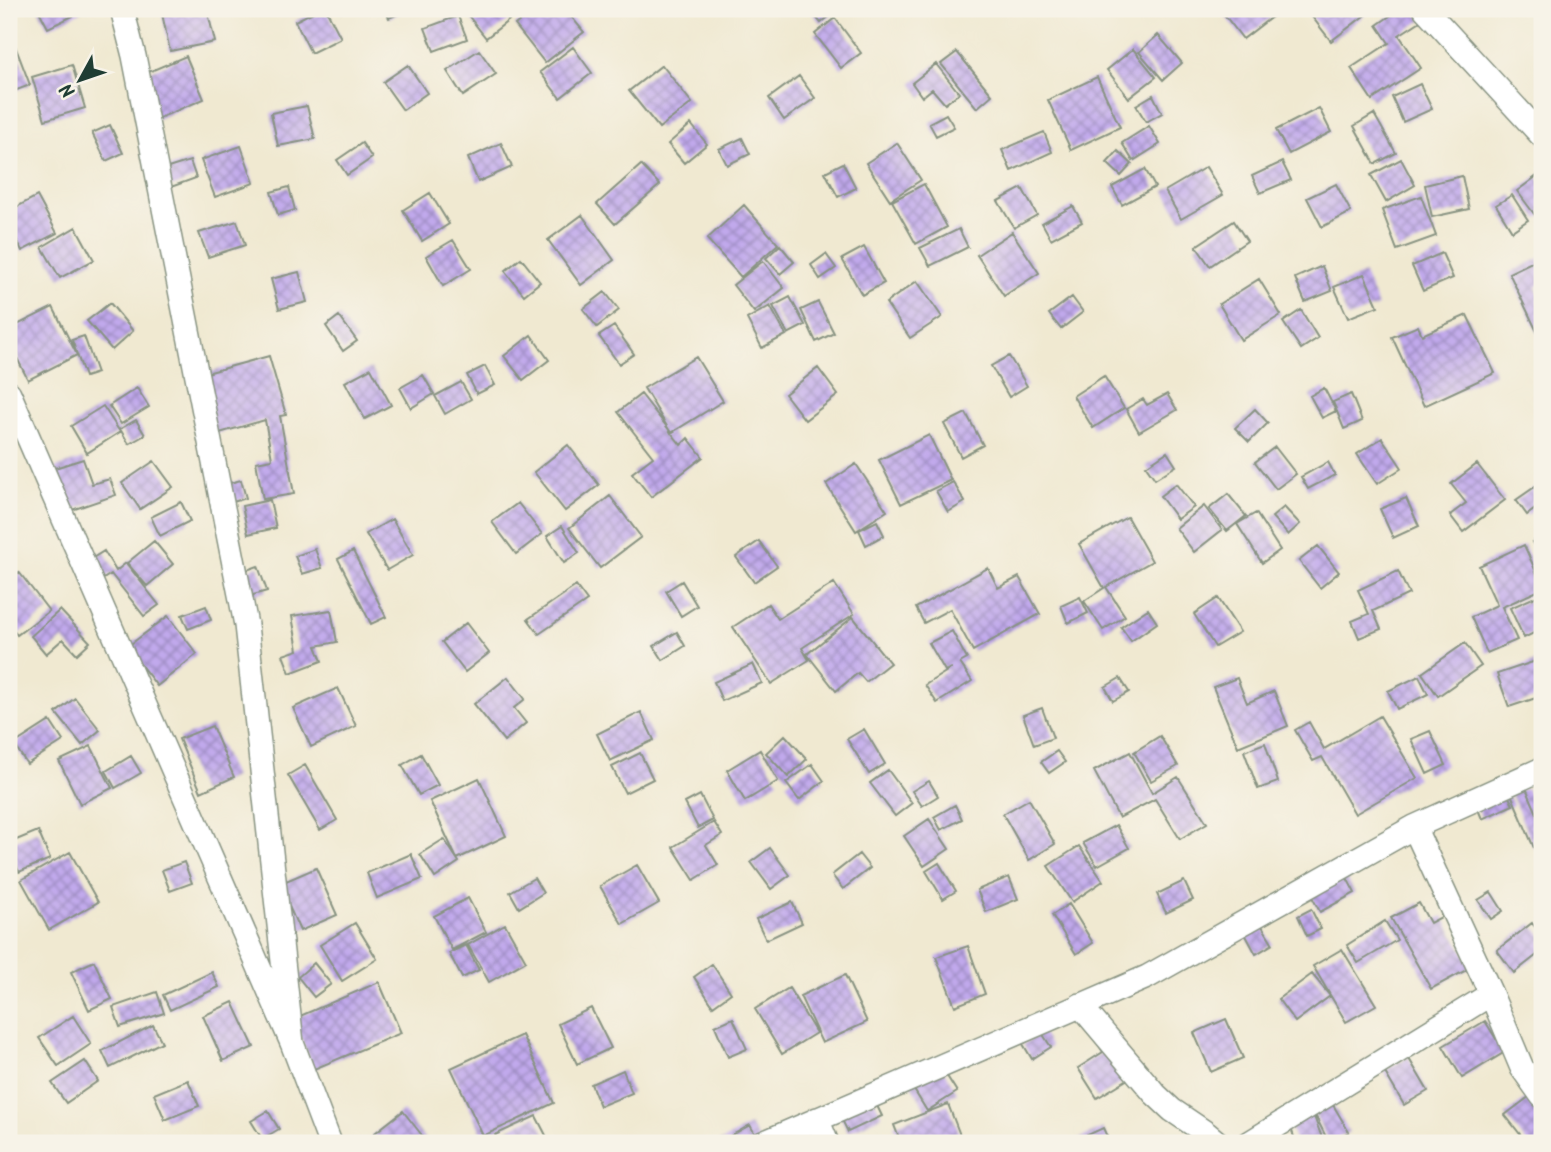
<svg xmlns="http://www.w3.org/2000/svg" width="1551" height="1152" font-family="Kalam,sans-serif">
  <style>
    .building { fill: url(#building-cross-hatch) }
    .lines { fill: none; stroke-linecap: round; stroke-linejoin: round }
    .street-casing { stroke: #889382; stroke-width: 26 }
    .street { stroke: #fff; stroke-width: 23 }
  </style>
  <defs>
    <pattern id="building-cross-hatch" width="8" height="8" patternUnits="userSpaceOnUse" patternTransform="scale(1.75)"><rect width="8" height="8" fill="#c1a9ec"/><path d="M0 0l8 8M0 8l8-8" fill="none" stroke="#9c8bc0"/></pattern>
  </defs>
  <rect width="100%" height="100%" fill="#f7f3e8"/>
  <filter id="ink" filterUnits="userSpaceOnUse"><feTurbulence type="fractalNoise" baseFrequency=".0143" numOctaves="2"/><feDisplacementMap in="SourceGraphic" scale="14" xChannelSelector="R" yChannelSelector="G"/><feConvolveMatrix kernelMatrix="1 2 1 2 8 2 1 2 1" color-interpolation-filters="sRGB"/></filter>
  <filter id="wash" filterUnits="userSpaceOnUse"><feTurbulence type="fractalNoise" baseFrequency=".00686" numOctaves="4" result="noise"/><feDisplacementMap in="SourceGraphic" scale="28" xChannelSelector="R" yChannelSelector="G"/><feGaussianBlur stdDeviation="1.57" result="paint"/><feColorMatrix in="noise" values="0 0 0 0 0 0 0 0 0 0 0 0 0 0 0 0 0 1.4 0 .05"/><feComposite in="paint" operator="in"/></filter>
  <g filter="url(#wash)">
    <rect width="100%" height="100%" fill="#f0e9d1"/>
    <g id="blocks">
      <path class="building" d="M38,9h41l2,3 -33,16z
        M161,9h46l8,33 -45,9z
        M319,9h7l15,29 -30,15 -16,-32z
        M384,9h25l-20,9z
        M474,9h26l9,11 -23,18 -19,-24z
        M535,9h30l19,23 -39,31 -30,-38z
        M809,9h29l-17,14z
        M1220,9h62l-39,30z
        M1306,9h67l-42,32z
        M1400,9h14l8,11 -23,15 22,33 -49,32 -21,-32 38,-25 -12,-18z
        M458,16l9,23 -33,12 -9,-23z
        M835,18l26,35 -20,15 -26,-34z
        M1158,35l24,28 -19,17 -24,-28z
        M14,43l16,42 -21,8v-48z
        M573,47l19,26 -32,25 -20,-26z
        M1133,49l23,28 -27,21 -22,-28z
        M479,50l17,24 -33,22 -16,-25z
        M957,52l35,43 -15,13 -36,-44z
        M186,56l18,43 -47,20 -18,-43z
        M936,64l23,29 -14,11 -13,-15 -10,8 -10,-14z
        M72,65l13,43 -40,12 -13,-43z
        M408,65l19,28 -24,17 -20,-28z
        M662,65l30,38 -33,25 -30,-37z
        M799,76l16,22 -31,22 -15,-22z
        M1097,77l23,50 -49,23 -23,-50z
        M1420,84l12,25 -29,13 -11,-25z
        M1153,95l9,18 -16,9 -10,-17z
        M307,106l8,33 -37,7 -7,-33z
        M1319,108l12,24 -42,22 -13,-24z
        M946,114l8,13 -18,9 -7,-13z
        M1374,114l22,39 -21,11 -21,-38z
        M691,124l16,20 -23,19 -16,-19z
        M110,125l13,28 -17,8 -14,-28z
        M1149,126l11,18 -27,17 -11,-18z
        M1044,132l8,20 -41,19 -9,-21z
        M742,138l8,16 -23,11 -8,-16z
        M362,143l10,15 -25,17 -10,-15z
        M501,143l11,24 -34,15 -10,-24z
        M897,143l24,37 -31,20 -24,-37z
        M241,146l13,37 -39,14 -14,-37z
        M1118,151l14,13 -11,12 -14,-13z
        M1401,159l14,26 -29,17 -15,-27z
        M190,161l6,17 -25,9 -6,-18z
        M1282,162l9,18 -31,13 -8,-17z
        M843,163l13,25 -18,9 -13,-25z
        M641,165l19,20 -45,39 -18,-20z
        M1206,167l17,28 -42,24 -16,-28z
        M1145,169l10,18 -33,18 -10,-18z
        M1462,176l7,33 -37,8 -7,-32z
        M1537,176l5,7v33l-4,3 -21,-28z
        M924,184l23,43 -31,17 -24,-43z
        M1336,184l15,28 -29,15 -15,-29z
        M289,187l6,23 -17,5 -7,-23z
        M1022,188l15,27 -23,13 -16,-27z
        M430,193l19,31 -27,17 -19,-31z
        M1512,195l16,25 -16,11 -16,-26z
        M37,196l20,37 -35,18 -13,-27v-13z
        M1421,196l15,40 -39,14 -15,-40z
        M744,205l34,39 -37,33 -34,-38z
        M1073,206l9,16 -31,17 -9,-16z
        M582,215l32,45 -33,25 -33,-45z
        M237,221l8,24 -37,12 -9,-24z
        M1234,221l13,20 -37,25 -14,-20z
        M76,227l18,33 -34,18 -18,-31z
        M959,229l9,18 -38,19 -10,-18z
        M1012,232l27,41 -35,23 -27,-41z
        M453,240l18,29 -28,17 -17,-30z
        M780,245l14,17 -14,12 -14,-16z
        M864,247l20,36 -22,12 -20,-36z
        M1442,253l11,25 -30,13 -11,-25z
        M826,254l10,14 -16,11 -9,-14z
        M1542,257v27l-6,3 6,13v42l-33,-69z
        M521,258l19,24 -16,13 -19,-24z
        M763,261l21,27 -30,24 -21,-27z
        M1322,266l10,25 -27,11 -10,-24z
        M299,272l8,30 -28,7 -8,-30z
        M1364,274l14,32 -30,12 -14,-31z
        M1259,279l22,36 -40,25 -22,-36z
        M917,281l25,36 -32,21 -24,-35z
        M605,292l14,18 -22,17 -14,-18z
        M790,297l15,28 -17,9 -15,-28z
        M1072,297l11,15 -22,17 -12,-15z
        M818,302l16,31 -18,9 -15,-32z
        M110,303l23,28 -21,19 -25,-29z
        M770,306l16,29 -24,13 -15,-29z
        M53,307l24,48 -49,25 -19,-38v-13z
        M1301,310l17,28 -17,11 -18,-27z
        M1467,315l28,58 -71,33 -32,-69 26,-11 4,9z
        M339,316l18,25 -14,10 -17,-25z
        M614,326l20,28 -15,10 -20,-28z
        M531,335l18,25 -26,20 -19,-24z
        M84,336l13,37 -12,4 -13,-37z
        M269,356l17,59 -6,1 14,78 -31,5 -7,-37 16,-3 -7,-39 -56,16 -17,-59z
        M1009,356l18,30 -18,11 -18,-31z
        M696,357l27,44 -52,32 -27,-45z
        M485,366l10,19 -18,9 -10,-19z
        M371,368l20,37 -26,14 -20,-37z
        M818,368l20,27 -33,25 -20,-26z
        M423,375l11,19 -23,14 -11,-20z
        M1104,376l20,32 -31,20 -20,-32z
        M461,382l10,17 -26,15 -10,-18z
        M137,388l12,19 -28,17 -12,-18z
        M1324,388l12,23 -14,7 -12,-22z
        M641,394l40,51 7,-7 15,19 -52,40 -19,-24 21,-16 -35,-45z
        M1167,394l10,16 -38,22 -13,-23 17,-10 4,6z
        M1351,394l11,27 -18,8 -11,-27z
        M103,406l17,26 -33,21 -16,-27z
        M1255,409l13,14 -19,19 -14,-14z
        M966,413l17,32 -22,12 -17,-33z
        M136,420l9,15 -16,9 -9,-15z
        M929,435l22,45 -50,24 -22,-44z
        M1382,438l20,30 -25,16 -20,-30z
        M568,445l31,40 -34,26 -31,-39z
        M1275,447l21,27 -20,15 -21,-27z
        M1167,452l9,14 -21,13 -9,-13z
        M83,459l9,25 18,-5 6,16 -47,16 -14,-43z
        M154,461l19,26 -33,22 -18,-26z
        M1328,462l7,13 -27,14 -7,-12z
        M856,464l31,47 -31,20 -30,-47z
        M1477,464l28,36 -42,32 -13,-17 16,-12 -15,-19z
        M241,480l5,18 -26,8 -5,-19z
        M953,482l12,20 -17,10 -12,-21z
        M1542,482v22l-15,11 -11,-15z
        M1176,484l18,23 -17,12 -17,-23z
        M1228,494l18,22 -19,15 -18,-22z
        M610,496l31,41 -41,31 -31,-40z
        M1406,498l13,28 -26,12 -13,-29z
        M270,500l6,28 -28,6 -6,-28z
        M181,502l9,19 -30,15 -9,-19z
        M518,503l24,31 -26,20 -24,-32z
        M1204,506l18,24 -28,22 -18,-24z
        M1284,507l16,17 -12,11 -16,-18z
        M1256,513l24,37 -18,13 -25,-39z
        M1127,517l25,44 -46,26 19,29 -22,14 -19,-29 20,-13 -25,-44z
        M392,519l21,36 -26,15 -21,-36z
        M877,521l7,14 -18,10 -7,-15z
        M562,526l17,27 -15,10 -17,-27z
        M1542,535v23l-10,-16z
        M154,541l19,23 -26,22 -20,-23z
        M759,541l18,25 -23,16 -18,-25z
        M1524,545l18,40v4l-40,18 15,33 -30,13 -16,-36 26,-12 -18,-39z
        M1318,546l21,26 -19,16 -21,-27z
        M315,549l7,19 -20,6 -7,-18z
        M104,551l12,20 10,-8 33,42 -15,11 -33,-42 -11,7 -12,-20z
        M353,551l33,66 -15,7 -33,-65z
        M258,566l9,25 -21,6 -8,-24z
        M988,568l10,20 21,-11 21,37 -67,37 -23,-42 -26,14 -8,-15z
        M1398,571l11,23 -36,17 8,18 -22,9 -7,-17 17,-7 -11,-24z
        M19,572l30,39 -32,24 -8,-10v-45z
        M682,581l15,25 -16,10 -15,-25z
        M834,583l20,31 -52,34 7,12 -38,24 -38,-57 35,-23 10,15z
        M576,586l11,15 -48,33 -11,-15z
        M1542,594v35l-18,9 -14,-30z
        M1080,597l8,16 -20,10 -7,-17z
        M1218,598l22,34 -25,15 -21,-33z
        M206,606l5,14 -23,9 -6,-14z
        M1148,609l9,14 -26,18 -10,-14z
        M60,610l30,32 -13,12 -14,-15 -17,15 -15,-18z
        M331,610l6,32 -21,4 6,15 -32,12 -7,-18 15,-5 -6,-34z
        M168,616l29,38 -40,32 -30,-39z
        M853,617l37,46 -24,19 -8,-9 -22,18 -29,-37z
        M466,623l23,30 -24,19 -23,-30z
        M952,631l15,28 -7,4 12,18 -35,22 -12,-18 27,-17 -7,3 -16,-28z
        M677,632l8,14 -22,14 -9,-14z
        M1465,643l16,23 -43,30 -16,-23z
        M1542,659v37l-33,11 -12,-33z
        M753,664l9,19 -40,18 -8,-19z
        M1419,676l9,18 -31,15 -9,-18z
        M508,677l17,22 -11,9 12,15 -22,18 -30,-37z
        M1120,678l9,14 -16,9 -8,-14z
        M1237,678l10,25 27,-12 14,35 -50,21 -25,-60z
        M338,688l18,38 -45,21 -18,-39z
        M75,698l25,32 -18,15 -26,-32z
        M1042,708l11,30 -19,7 -11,-30z
        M641,712l13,28 -44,21 -13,-27z
        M1380,716l37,62 -62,36 -33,-57 -9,4 -18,-31 14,-8 15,27z
        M50,721l13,20 -36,23 -13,-20z
        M212,726l22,51 -33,15 -22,-53z
        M864,729l21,35 -16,10 -22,-35z
        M1430,731l16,34 -19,9 -16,-35z
        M785,735l22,24 -19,18 -22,-24z
        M1160,736l18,30 -27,15 -17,-29z
        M1265,743l13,39 -20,7 -14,-38z
        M91,746l21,42 -32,16 -21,-43z
        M760,750l18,31 -33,20 -18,-31z
        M1057,751l8,11 -16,11 -8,-11z
        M1130,752l22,41 26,-16 29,46 -27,16 -25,-40 -36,19 -25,-47z
        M640,753l13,26 -28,14 -13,-26z
        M421,754l17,31 -19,10 -17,-30z
        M131,756l10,17 -26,15 -9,-17z
        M812,764l12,17 -25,19 -13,-17z
        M305,765l32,55 -17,10 -32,-55z
        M888,770l24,33 -17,13 -25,-33z
        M479,778l27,58 -49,23 2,3 -24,16 -15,-24 24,-15 13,20 -27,-58z
        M929,781l9,15 -16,10 -10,-15z
        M1503,785l10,20 -31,14 -9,-22z
        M1526,788l16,37v20l-8,3 -23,-54z
        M700,795l13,25 -15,8 -13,-25z
        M1029,799l26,45 -26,16 -26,-46z
        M955,805l7,14 -21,11 -7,-13z
        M929,819l20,30 -25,17 -20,-30z
        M714,822l8,13 -16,10 12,20 -24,15 -21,-33z
        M1116,825l13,23 -32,18 -14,-23z
        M38,831l12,28 -31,13 -10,-25v-4z
        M1079,846l24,35 -31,21 -24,-36z
        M770,848l20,27 -19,14 -20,-27z
        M70,852l28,50 -49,28 -28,-50z
        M411,854l11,25 -45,19 -10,-25z
        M859,854l11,14 -27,21 -11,-14z
        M1338,861l17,32 -35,19 -17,-32z
        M184,862l8,21 -22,8 -8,-21z
        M939,863l17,28 -13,8 -17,-28z
        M637,865l22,38 -37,21 -22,-38z
        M316,868l21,47 -37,16 -21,-47z
        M1009,877l9,22 -32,13 -9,-22z
        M534,878l9,15 -24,15 -9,-16z
        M1184,881l9,19 -27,13 -9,-19z
        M1491,892l12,19 -12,8 -13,-19z
        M468,898l18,34 -34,18 -18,-34z
        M792,902l10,21 -36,17 -10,-21z
        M1419,903l11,20 13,-7 29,51 -41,22 -40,-71z
        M1069,904l24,39 -17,11 -24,-39z
        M1311,909l10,20 -14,7 -9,-20z
        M1259,921l14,23 -17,10 -13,-24z
        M1385,921l12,19 -39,23 -11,-18z
        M355,923l22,36 -35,22 -22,-36z
        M1532,923l10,13v15l-28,22 -17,-23z
        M505,924l21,37 -37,21 -21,-37z
        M466,945l13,25 -17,8 -13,-25z
        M968,946l17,48 -30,12 -19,-49z
        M1342,949l34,56 -30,17 -33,-56z
        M94,961l18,38 -23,11 -18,-38z
        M314,963l17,21 -17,13 -16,-20z
        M712,964l19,29 -18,13 -19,-29z
        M212,972l7,15 -49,23 -7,-15z
        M1312,974l18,22 -35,26 -17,-23z
        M845,975l22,47 -45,21 -22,-47z
        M379,982l22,51 -87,36 -21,-50z
        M789,988l27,45 -34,21 -27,-45z
        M157,992l7,21 -44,14 -7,-20z
        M233,1002l21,45 -31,14 -20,-45z
        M591,1008l20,40 -34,16 -19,-40z
        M1076,1009l60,65 -39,24 -19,-30 25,-16z
        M73,1016l18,28 -33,22 -19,-28z
        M733,1018l14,31 -19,8 -13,-31z
        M1226,1019l17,39 -32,14 -17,-39z
        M1485,1021l11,18 15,-9 7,14 -56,34 -19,-32z
        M153,1025l9,17 -52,26 -8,-17z
        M1042,1033l9,14 -19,12 -9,-15z
        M522,1035l32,68 -71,33 -32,-68z
        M1408,1057l20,34 -24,14 -20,-34z
        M85,1061l13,20 -32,22 -14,-20z
        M938,1062l19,30 -30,19 -19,-31z
        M623,1070l9,23 -32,13 -9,-22z
        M188,1080l11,26 -34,14 -11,-26z
        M867,1085l15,31 -34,16 -15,-30z
        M1542,1087v56h-15l-22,-28z
        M1332,1103l17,29 -20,11 -15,-30z
        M948,1104l15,39h-62l-7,-18z
        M268,1111l11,18 -17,10 -11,-18z
        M403,1111l25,32h-52l-5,-7z
        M1313,1114l11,29h-28l-7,-21z
        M536,1116l14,27h-51l-4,-8z
        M9,1123l8,20h-8z
        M750,1125l10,18h-42z
        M1103,1128l7,15h-40z"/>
    </g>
  </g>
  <g filter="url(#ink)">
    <use href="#blocks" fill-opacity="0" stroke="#889382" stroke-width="2"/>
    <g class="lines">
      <g class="street-casing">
        <path id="street" d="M122,9l12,47 112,569 46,418
          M1425,9l117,127
          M9,393l283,650 38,100
          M1414,827l77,167 31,74 20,28
          M1080,1005l75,89 17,16 34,23 12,10
          M817,1119l10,24
          M763,1143l384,-166 267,-150 128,-58
          M1249,1143l242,-149"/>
      </g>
      <use href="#street" class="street"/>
    </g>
  </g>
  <rect width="1551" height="1152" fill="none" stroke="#f7f3e8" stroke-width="35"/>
  <g transform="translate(80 80) rotate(230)" stroke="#f7f3e8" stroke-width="5" paint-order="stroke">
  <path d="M0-5L12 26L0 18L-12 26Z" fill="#1f3d34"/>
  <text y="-10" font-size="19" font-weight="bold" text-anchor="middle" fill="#1f3d34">N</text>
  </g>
</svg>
